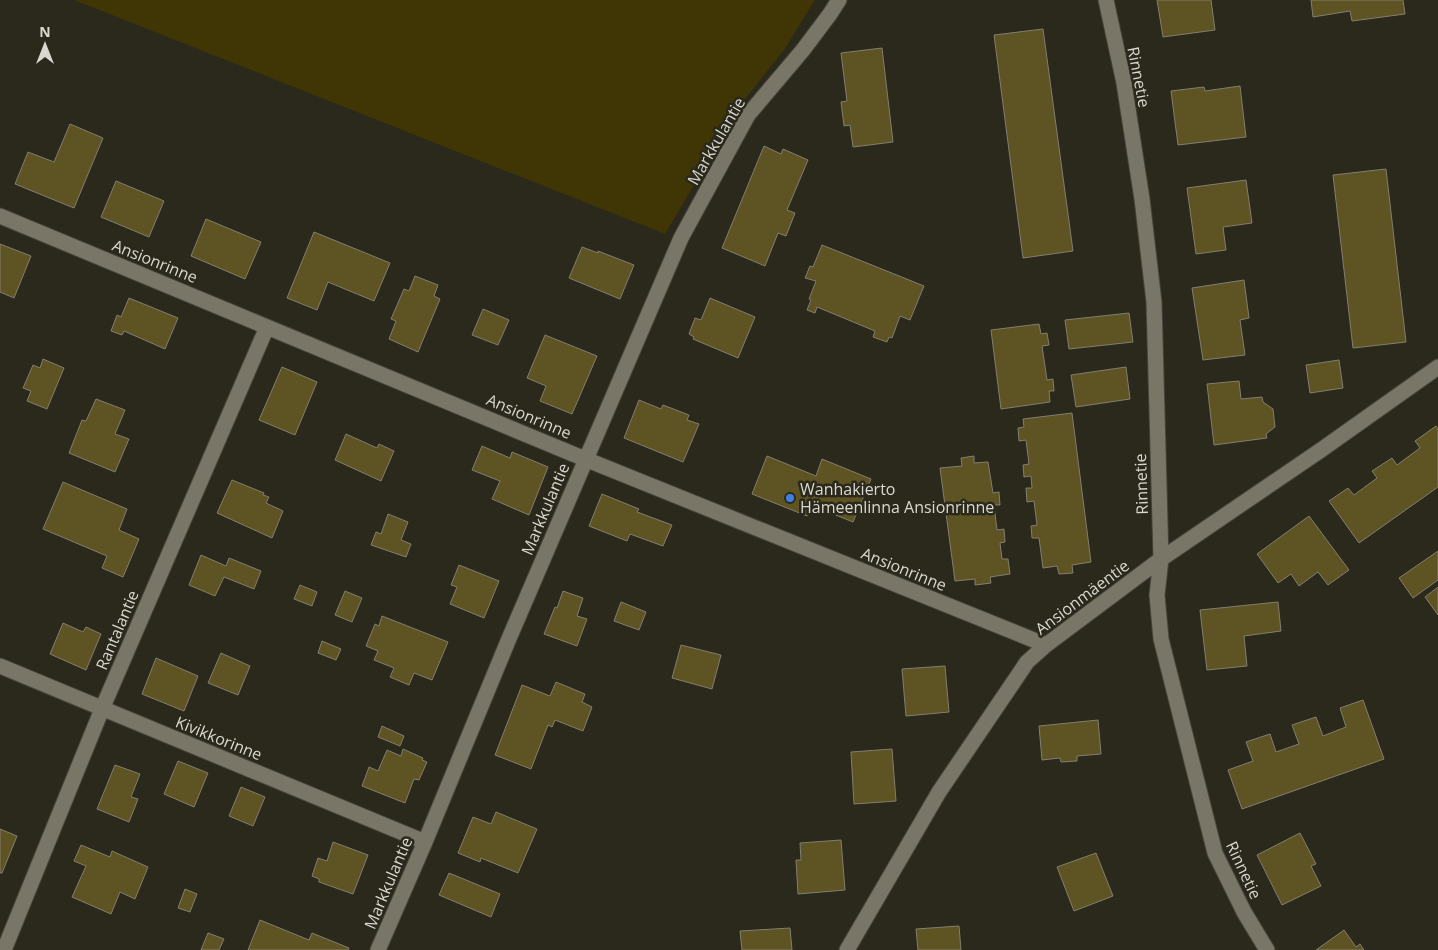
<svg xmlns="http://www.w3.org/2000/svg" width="1438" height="950" font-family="'Open Sans',sans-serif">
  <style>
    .green { fill: #3f3505 }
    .building { fill: #5e5322; stroke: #827f71 }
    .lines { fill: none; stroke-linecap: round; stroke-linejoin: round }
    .minor-casing { stroke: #46453b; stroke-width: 17 }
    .minor { stroke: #797668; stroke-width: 15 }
    .shop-dot { fill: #3f7fe0; stroke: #2b281c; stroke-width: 2 }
    .labels { text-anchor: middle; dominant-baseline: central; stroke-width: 5; stroke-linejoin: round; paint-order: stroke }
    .street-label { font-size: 16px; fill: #d9d8d0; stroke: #2b281c }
    .poi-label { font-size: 16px; fill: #d9d8d0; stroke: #2b281c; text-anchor: start }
  </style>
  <rect width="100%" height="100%" fill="#2b281c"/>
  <path class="green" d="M74,0h741l-31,50 -39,49 -80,135z"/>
  <path class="building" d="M1157,0h54l4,30 -52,7z
    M1311,0h92l2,14 -53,7 -2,-10 -37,6z
    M1043,29l30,222 -50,7 -29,-223z
    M882,48l11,94 -40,5 -3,-22 -6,1 -3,-24 6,-1 -6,-48z
    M1240,86l6,51 -68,8 -7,-54 33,-4 1,4z
    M70,124l33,14 -29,70 -59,-24 13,-32 26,10z
    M764,146l17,8 2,-5 25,11 -21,50 8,3 -9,23 -8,-3 -13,33 -43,-18z
    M1386,169l20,173 -53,6 -20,-173z
    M1246,180l6,43 -29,4 3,23 -30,4 -9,-66z
    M116,181l48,20 -15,36 -48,-20z
    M206,219l55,23 -16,37 -54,-23z
    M314,232l76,31 -16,38 -46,-19 -11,28 -30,-12z
    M0,244l31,12 -17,42 -14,-6z
    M822,245l102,41 -14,34 -10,-4 -8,22 -3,-1 -2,5 -14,-5 2,-6 -58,-24 -2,6 -8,-3 4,-10 -2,-1 7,-18 -11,-3 5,-12 3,1z
    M582,247l16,6v-2l36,14 -14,34 -51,-21z
    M415,276l23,9 -4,11 6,3 -22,53 -29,-13 7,-18 -5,-2 13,-30 5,2z
    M1244,280l5,38 -9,2 5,35 -42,5 -11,-72z
    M129,298l49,20 -13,31 -41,-18 -2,4 -11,-4 6,-16 4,2z
    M710,298l45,19 -17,41 -45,-19 1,-2 -5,-3 6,-16 6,2z
    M483,309l26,11 -11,25 -26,-10z
    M1129,313l4,29 -64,7 -4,-29z
    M1039,324l2,10 6,-1 2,12 -7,1 5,34 6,-1 1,12h-5l1,11 -49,7 -10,-79z
    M545,335l52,21 -25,58 -32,-13 6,-15 -19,-8z
    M43,359l21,9 -17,41 -20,-8 4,-10 -8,-3 10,-23 7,3z
    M1339,360l4,28 -33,5 -4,-28z
    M282,367l35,15 -22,53 -36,-15z
    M1126,367l4,32 -54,8 -5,-32z
    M1239,381l2,18 21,-2 1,5 10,7 2,18 -9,7 1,4 -53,7 -7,-61z
    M96,399l29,11 -10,24 14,5 -14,33 -46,-19 13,-33 4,1z
    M639,400l22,9 2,-4 26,10 -2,5 12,4 -16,38 -59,-24z
    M1072,413l19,149 -19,3 1,8 -14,1 -2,-8 -14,2 -4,-30h-7l-1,-12 6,-1 -3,-24 -7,1 -1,-14h6l-1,-12 -7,1 -1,-12 6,-1 -3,-24 -7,1 -1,-13 6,-1 -1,-8z
    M1436,426l2,3v58l-79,56 -30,-42 19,-13 6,7 23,-17 -5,-7 20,-13 5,7 23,-17 -5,-7z
    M346,434l31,14 2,-4 15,7 -13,30 -46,-21z
    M482,446l28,12 2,-6 36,15 -19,48 -37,-16 8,-18 -28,-11z
    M767,456l49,20 6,-17 49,20 -18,43 -42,-17 -4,11 -55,-22z
    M974,456v7l14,-1 5,31 6,-1 1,13h-6l3,25 7,-1 1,13 -5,1 2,16h6l2,15 -20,3 1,6 -16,2v-6l-20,2 -15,-113 22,-2 -1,-8z
    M232,480l32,13 -1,2 6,2 -3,6 17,8 -11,27 -55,-25z
    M63,482l64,27 -8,21 20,9 -16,38 -21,-9 5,-12 -64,-27z
    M602,494l37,15 -2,3 35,13 -9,21 -33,-12 -3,7 -38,-15z
    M388,514l20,8 -7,18 10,4 -5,13 -35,-12 5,-13 5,2z
    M1309,516l40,54 -21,15 -10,-13 -19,14 -8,-12 -13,9 -21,-29z
    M1438,551v29l-25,18 -14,-20z
    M201,555l25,11 3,-8 32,13 -7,18 -30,-12 -9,19 -26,-11z
    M459,565l40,16 -15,37 -34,-14 7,-17 -6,-2z
    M300,585l17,7 -5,14 -18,-7z
    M1438,587v28l-13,-18z
    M345,591l17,7 -10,24 -17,-7z
    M563,591l20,7 -6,18 10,3 -10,27 -33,-12 11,-27 2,1z
    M621,602l25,10 -7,18 -25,-9z
    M1278,602l3,29 -37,5 3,30 -40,4 -7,-60z
    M382,616l66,26 -16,38 -18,-7 -5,12 -19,-8 4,-9 -20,-8 4,-9 -12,-5 9,-22 4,2z
    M63,623l20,9 3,-5 15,7 -15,36 -36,-16z
    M322,641l19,8 -5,11 -18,-7z
    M681,645l40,10 -9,34 -40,-11z
    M221,653l29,13 -12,29 -30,-12z
    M156,658l42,18 -14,35 -42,-17z
    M945,666l4,46 -43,4 -4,-47z
    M556,682l29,12 -3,8 10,5 -9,24 -28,-11 -3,7 -4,-2 -17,44 -36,-14 27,-70 28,11z
    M1363,700l21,59 -142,50 -14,-39 25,-9 -7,-19 24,-8 6,18 23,-8 -7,-19 24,-8 7,19 23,-9 -6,-19z
    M1098,720l3,34 -24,2v5l-16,1 -1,-4 -18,2 -3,-34z
    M382,726l22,10 -4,10 -22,-9z
    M403,749l20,9 -1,2 5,2 -8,18 -5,-1 -9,24 -43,-17 7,-19 9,4 9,-21 14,6z
    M892,749l4,52 -42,3 -3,-52z
    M178,761l30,12 -14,34 -30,-13z
    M115,765l25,9 -9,23 7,2 -9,23 -32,-13z
    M241,787l24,10 -12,29 -24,-10z
    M496,812l41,17 -19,44 -37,-15 -1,4 -22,-9 15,-36 18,7z
    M0,829l17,7 -15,37h-2z
    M1300,833l16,31 -5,2 10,20 -39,19 -25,-50z
    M841,840l4,50 -47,4 -2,-34h5l-1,-17z
    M333,842l35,13 -15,39 -34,-12v-3l-7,-3 6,-18 9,3z
    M81,845l29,12 2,-6 36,16 -13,32 -15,-7 -9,22 -39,-17 14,-31 -12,-5z
    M1096,853l17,43 -39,15 -17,-44z
    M449,873l51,21 -9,23 -52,-22z
    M185,889l12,5 -7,18 -12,-4z
    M260,920l49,20 3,-7 37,15 -1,2h-100z
    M959,926l2,24h-43l-2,-21z
    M790,928l2,22h-50l-2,-19z
    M1344,930l12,17 4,-3 4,6h-48z
    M208,933l16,6 -5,11h-18z"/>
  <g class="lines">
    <g class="minor-casing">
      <path id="minor" d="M1106,0l18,83 18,116 12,103 7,257 -4,36 4,44 54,214 29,59 23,38
        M0,216l585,243 461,186
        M0,666l425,176
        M4,950l98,-241 165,-382
        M378,950l47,-108 83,-201 173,-403 67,-123 55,-65 27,-36 9,-14
        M847,950l92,-158 88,-130 19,-17 115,-86 160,-109 117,-83"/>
    </g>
    <use href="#minor" class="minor"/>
  </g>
  <circle class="shop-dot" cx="790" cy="498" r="5"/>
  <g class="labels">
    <g class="street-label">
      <text transform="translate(1139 77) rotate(79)">Rinnetie</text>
      <text transform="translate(716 141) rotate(-60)">Markkulantie</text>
      <text transform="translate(155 261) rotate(22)">Ansionrinne</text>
      <text transform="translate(529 416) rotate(23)">Ansionrinne</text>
      <text transform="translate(1141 484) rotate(-92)">Rinnetie</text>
      <text transform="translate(545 509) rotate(-67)">Markkulantie</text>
      <text transform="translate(904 569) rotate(22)">Ansionrinne</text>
      <text transform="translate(1082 597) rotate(-37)">Ansionmäentie</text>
      <text transform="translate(117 630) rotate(-67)">Rantalantie</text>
      <text transform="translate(219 738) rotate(22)">Kivikkorinne</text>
      <text transform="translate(1244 870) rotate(65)">Rinnetie</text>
      <text transform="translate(388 883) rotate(-67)">Markkulantie</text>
    </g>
    <g class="poi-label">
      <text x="800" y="489">Wanhakierto<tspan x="800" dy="18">Hämeenlinna Ansionrinne</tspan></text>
    </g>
  </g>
  <g transform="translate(45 45)" stroke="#2b281c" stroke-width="4" paint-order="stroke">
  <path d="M0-4L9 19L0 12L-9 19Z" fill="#d9d8d0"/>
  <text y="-8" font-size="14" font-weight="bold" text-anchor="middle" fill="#d9d8d0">N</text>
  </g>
</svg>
